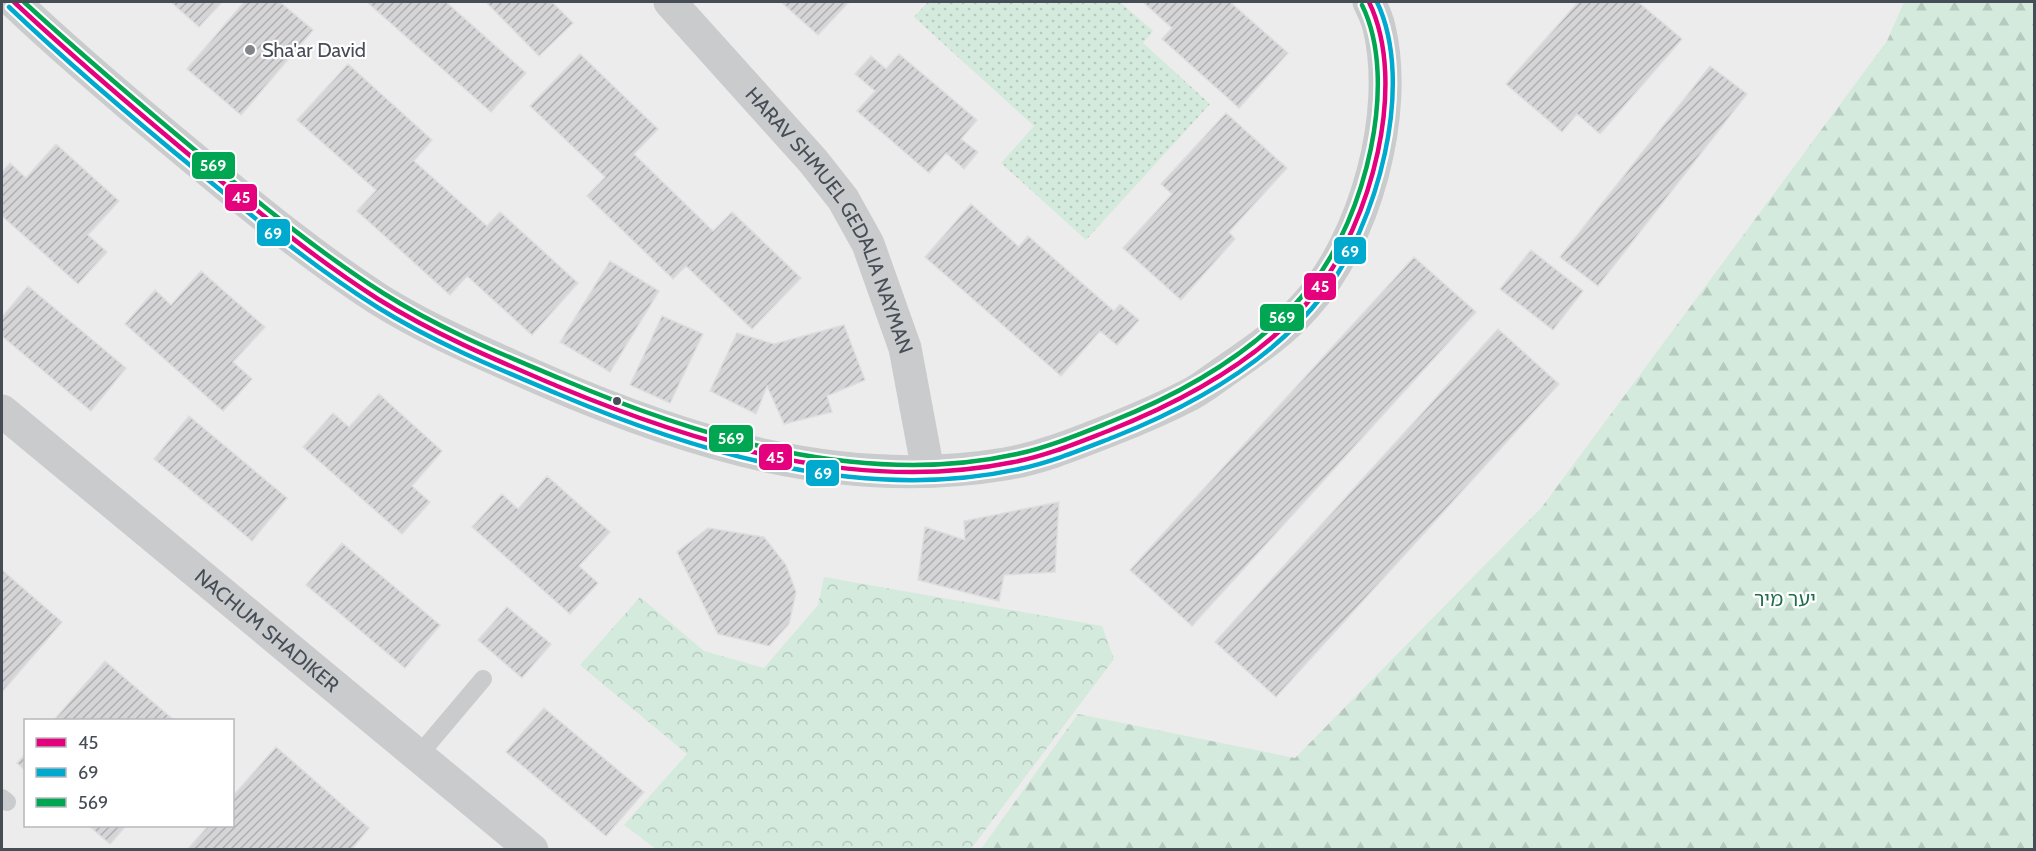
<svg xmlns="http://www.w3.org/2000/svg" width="2036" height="851" font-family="Cabin,'Noto Sans Hebrew',sans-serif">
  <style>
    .grass { fill: url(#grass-dots) }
    .forest { fill: url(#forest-firs) }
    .park { fill: url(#park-crowns) }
    .building { fill: url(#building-hatch); stroke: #dededf; stroke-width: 1.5 }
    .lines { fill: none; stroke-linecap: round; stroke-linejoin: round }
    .lane { stroke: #c9cbcd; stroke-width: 18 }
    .street { stroke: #c9cbcd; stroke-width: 33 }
    .bus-1-casing { stroke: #fff; stroke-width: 9 }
    .bus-2-casing { stroke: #fff; stroke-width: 9 }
    .bus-3-casing { stroke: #fff; stroke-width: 9 }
    .bus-1 { stroke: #e5007d; stroke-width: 4.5 }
    .bus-2 { stroke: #00a9ce; stroke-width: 4.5 }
    .bus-3 { stroke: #00a651; stroke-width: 4.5 }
    .poi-dot { fill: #80858a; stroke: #fff; stroke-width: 2 }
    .bus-dot { fill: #464d56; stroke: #fff; stroke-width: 2 }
    .labels { text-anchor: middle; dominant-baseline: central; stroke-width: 4.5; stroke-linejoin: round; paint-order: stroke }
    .poi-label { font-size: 20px; fill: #464d56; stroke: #fff; text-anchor: start }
    .street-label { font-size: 20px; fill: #464d56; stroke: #fff }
    .park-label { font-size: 20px; fill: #216e4d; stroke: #fff }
    .line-badge { stroke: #fff; stroke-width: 2 }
    .badge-label { font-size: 16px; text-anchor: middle; font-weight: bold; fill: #fff }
  </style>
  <defs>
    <pattern id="grass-dots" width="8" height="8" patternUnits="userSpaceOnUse" patternTransform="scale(1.5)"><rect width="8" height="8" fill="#d3eadd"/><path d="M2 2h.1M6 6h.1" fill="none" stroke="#b6cac0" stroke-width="1.8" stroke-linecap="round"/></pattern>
    <pattern id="forest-firs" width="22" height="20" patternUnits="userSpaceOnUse" patternTransform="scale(1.5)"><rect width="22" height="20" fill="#d3eadd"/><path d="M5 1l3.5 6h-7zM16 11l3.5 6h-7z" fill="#b6cac0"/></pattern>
    <pattern id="park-crowns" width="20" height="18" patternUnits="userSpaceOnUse" patternTransform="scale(1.5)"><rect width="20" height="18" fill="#d3eadd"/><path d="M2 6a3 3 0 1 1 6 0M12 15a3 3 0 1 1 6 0" fill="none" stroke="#b6cac0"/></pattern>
    <pattern id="building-hatch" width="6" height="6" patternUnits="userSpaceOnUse" patternTransform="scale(1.5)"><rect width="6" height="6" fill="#d5d4d7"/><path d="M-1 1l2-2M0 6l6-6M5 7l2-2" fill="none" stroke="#afaeb1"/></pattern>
  </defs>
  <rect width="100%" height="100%" fill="#edecec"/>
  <path class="grass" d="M928,2h192l33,29 -10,12 67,61 -124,136 -85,-77 33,-37 -120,-109z"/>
  <path class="forest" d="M1904,2h130v847h-1053l97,-135 217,44 247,-251 345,-466z"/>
  <path class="park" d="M824,577l278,49 12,33 -143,190h-315l-32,-24 63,-71 -107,-89 60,-68 64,54 60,17 54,-63z"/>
  <path class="building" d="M171,2h51l-23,25z
    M244,2h36l33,28 -72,85 -54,-46z
    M367,2h79l80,71 -35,39z
    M486,2h66l21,21 -34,33z
    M781,2h68l-31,33z
    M1143,2h87l58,51 -49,55 -77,-69 10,-11z
    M1578,2h60l44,37 -82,95 -23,-20 -15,18 -56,-48z
    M580,54l78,75 -24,25 79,77 19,-19 69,66 -49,51 -66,-63 -13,13 -86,-83 18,-19 -75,-71z
    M899,54l78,66 -16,19 17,13 -14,17 -18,-16 -17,20 -72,-62 18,-20 -20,-17 16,-18 15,13z
    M348,64l84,76 -18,21 73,65 13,-14 78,71 -46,52 -65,-59 -17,19 -93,-84 19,-21 -79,-70z
    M1710,66l37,28 -149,192 -38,-29z
    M1226,113l61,55 -58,64 6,7 -54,61 -58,-52 49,-54 -11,-10z
    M56,144l63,57 -31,34 19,17 -29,32 -76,-68v-44l8,-9 16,15z
    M971,204l48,43 9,-11 86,75 6,-7 19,16 -22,25 -17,-14 -39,45 -136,-119z
    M1531,250l52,41 -30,39 -53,-41z
    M1414,257l62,55 -284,314 -62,-56z
    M610,261l49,30 -49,81 -50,-30z
    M201,271l64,56 -32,35 19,17 -29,32 -98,-87 30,-34 16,15z
    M28,286l98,82 -35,43 -89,-75v-19z
    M662,316l41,18 -33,69 -40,-18z
    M844,325l21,55 -38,16 5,16 -48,12 -17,-38 -11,28 -46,-23 27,-58 37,11z
    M1498,329l61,55 -283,313 -61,-55z
    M379,394l63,57 -30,35 18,16 -28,32 -99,-87 30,-34 16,14z
    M189,416l98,82 -35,43 -98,-82z
    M547,476l63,56 -31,34 19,17 -28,31 -98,-87 30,-33 16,15z
    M1059,502l-4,70 -51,3 -5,26 -81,-21 7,-53 40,13 -1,-19z
    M708,528l56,9 22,28 10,27 -7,32 -20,22 -51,-12 -41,-82z
    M342,543l98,82 -35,43 -99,-83z
    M2,570l60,52 -60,70z
    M507,607l44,37 -29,34 -44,-38z
    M105,661l43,37 26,22h-120z
    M544,708l100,84 -38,44 -100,-84z
    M276,747l93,81 -18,22h-164l21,-24h24v-29z
    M26,753v18l-9,-8z
    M89,826h37l-16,18z"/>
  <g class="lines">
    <path class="lane" d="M418,756l65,-77
      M2,798l5,4"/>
    <g class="street">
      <path d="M14,2c59,56 121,108 184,160 58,48 117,96 180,137 51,32 107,55 163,80 149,65 300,112 464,85 36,-6 70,-20 103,-33 28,-11 56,-23 83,-37 13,-7 25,-17 37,-25 28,-19 55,-38 77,-63 60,-66 95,-192 74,-279 -2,-9 -6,-17 -10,-25"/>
      <path id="s1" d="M670,2l143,159 30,38 25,45 37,104 23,123"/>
      <path id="s2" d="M2,411l530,439"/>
    </g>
    <g class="bus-1-casing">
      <path id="bus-1" d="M14,2c62,58 126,112 191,166 56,46 112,92 173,131 56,35 118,61 179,87 142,59 301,108 457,76 32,-6 63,-19 94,-31 76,-30 157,-73 208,-139 54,-69 93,-207 53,-290"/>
    </g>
    <g class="bus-2-casing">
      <path id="bus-2" d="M9,7c62,59 127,114 193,168 56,46 113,93 175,132 56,35 119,61 181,87 142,60 305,109 461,75 33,-7 64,-20 95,-32 78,-31 157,-75 209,-142 54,-70 93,-210 54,-293"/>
    </g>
    <g class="bus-3-casing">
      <path id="bus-3" d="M24,2c61,56 125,110 189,163 55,45 110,90 170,128 55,35 116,60 176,85 141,60 304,110 458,76 32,-7 63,-20 93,-32 76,-30 152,-73 203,-139 51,-65 87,-201 49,-278"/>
    </g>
    <use href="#bus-1" class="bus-1"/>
    <use href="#bus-2" class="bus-2"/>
    <use href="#bus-3" class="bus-3"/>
  </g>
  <circle class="poi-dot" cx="250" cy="50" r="6"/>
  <circle class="bus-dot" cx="617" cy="401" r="5"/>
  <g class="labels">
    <g class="poi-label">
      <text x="262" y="50">Sha'ar David</text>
    </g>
    <g class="street-label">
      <text stroke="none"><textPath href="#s1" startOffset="274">HARAV SHMUEL GEDALIA NAYMAN</textPath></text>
      <text stroke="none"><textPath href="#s2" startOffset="344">NACHUM SHADIKER</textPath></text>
    </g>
    <g class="park-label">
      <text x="1785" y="599">יער מיר</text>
    </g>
  </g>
  <g class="line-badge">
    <rect x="191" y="151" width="45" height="29" rx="6" fill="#00a651"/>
    <rect x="224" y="183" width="34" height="29" rx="6" fill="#e5007d"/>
    <rect x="256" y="218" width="35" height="29" rx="6" fill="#00a9ce"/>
    <rect x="1333" y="236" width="34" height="29" rx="6" fill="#00a9ce"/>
    <rect x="1303" y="272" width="34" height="29" rx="6" fill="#e5007d"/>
    <rect x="1259" y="303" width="46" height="29" rx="6" fill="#00a651"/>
    <rect x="708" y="424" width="46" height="29" rx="6" fill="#00a651"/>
    <rect x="758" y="443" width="35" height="28" rx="6" fill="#e5007d"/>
    <rect x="805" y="459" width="35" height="28" rx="6" fill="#00a9ce"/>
  </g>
  <g class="badge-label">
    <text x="213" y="171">569</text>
    <text x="241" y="203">45</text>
    <text x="273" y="239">69</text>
    <text x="1350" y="257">69</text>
    <text x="1320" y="292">45</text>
    <text x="1282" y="323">569</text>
    <text x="731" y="444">569</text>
    <text x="775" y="463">45</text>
    <text x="823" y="479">69</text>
  </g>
  <rect width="2036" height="851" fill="none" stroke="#464d56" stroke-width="6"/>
  <rect x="24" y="719" width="210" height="108" fill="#ffffff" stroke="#b5b8bb" stroke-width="1.5"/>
  <rect x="36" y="738" width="30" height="9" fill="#e5007d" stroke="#b5b8bb" stroke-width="1.5"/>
  <text x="78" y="749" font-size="18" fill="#464d56">45</text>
  <rect x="36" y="768" width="30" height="9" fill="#00a9ce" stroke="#b5b8bb" stroke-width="1.5"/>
  <text x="78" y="779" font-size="18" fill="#464d56">69</text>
  <rect x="36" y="798" width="30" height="9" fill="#00a651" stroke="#b5b8bb" stroke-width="1.5"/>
  <text x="78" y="809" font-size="18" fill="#464d56">569</text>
</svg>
